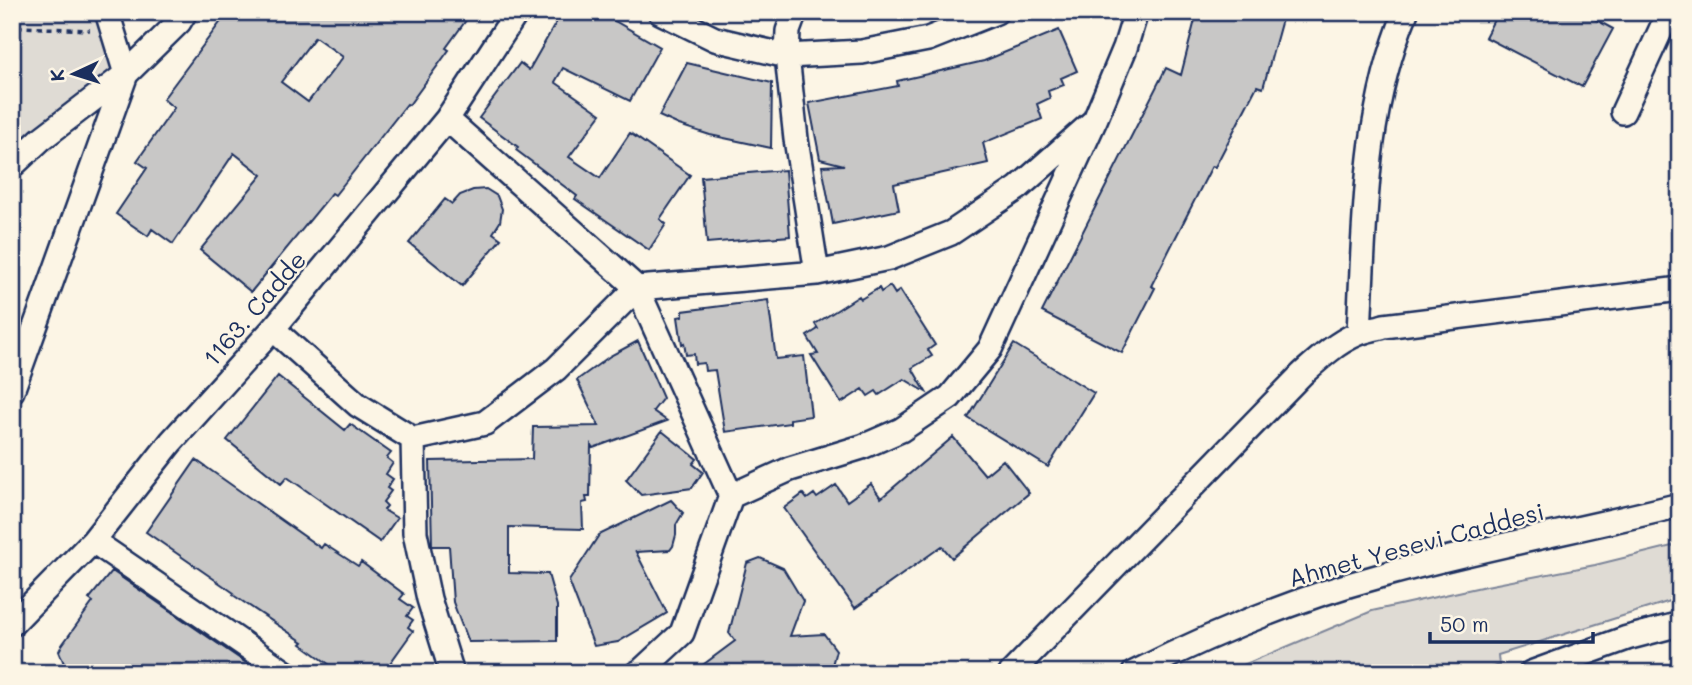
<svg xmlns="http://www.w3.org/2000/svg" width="1692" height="685" font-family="Mali,sans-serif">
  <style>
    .green { fill: #dfdbd4; stroke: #7d8599; stroke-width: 2 }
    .building { fill: #c8c7c6; stroke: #1b2f5e; stroke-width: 2; fill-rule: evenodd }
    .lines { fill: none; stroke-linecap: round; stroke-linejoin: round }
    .street-casing { stroke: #1b2f5e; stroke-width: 28 }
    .path { stroke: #1b2f5e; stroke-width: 3.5; stroke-dasharray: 5 5; stroke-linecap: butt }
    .street { stroke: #fcf5e5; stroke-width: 23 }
    .labels { text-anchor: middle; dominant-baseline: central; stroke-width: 5; stroke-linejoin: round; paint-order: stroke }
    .street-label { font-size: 24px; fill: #1b2f5e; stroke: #fcf5e5 }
  </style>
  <rect width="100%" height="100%" fill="#fcf5e5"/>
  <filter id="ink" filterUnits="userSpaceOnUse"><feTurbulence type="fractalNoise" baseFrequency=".0143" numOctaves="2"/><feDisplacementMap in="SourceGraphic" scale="14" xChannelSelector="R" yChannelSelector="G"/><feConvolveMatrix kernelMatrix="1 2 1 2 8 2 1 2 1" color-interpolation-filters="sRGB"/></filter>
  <g filter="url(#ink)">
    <path class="green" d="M12,12h95l19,62 -114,92z
      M1680,544v54l-182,57 1,10 -24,8h-251l148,-62 109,-24 114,-22z"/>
    <path class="building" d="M228,12h244l-26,36 3,2 -40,55 -2,-1 -72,91 -3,-2 -81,99 -51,-42 62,-75 -28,-22 -61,91 -21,-15 -4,7 -32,-22 31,-46 -10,-7 37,-53 -11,-9zM315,37l28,20 -35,45 -27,-20z
      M562,12h37l61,35 -30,54 -67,-33 -8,14 46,32 -32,43 31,21 30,-45 60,42 -30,44 6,5 -17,26 -74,-51 2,-3 -61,-46 2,-3 -39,-29 41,-55 9,7z
      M1197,12h87l-21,76 -6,-2 -42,81 -3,-1 -61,120 4,2 -33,65 -80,-41 124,-244 15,7z
      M1498,12h84l31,17 -31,58 -97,-50z
      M1059,30l18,41 -16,7 3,7 -16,6 2,7 -13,6 5,15 -59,24 5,20 -94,21 5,26 -66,14 -11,-58 22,-1 -24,-6 -11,-56 89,-17 -1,-5 87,-20z
      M687,63l85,20 -1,65 -61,-13 -31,-10 -20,-9z
      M785,170l5,66 -83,7 -6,-66z
      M486,189l11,7 5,13 -2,13 -7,11 8,6 -39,47 -53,-43 36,-44 7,5 8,-9 13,-5z
      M890,286l5,8 5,-4 35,55 -7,5 4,6 -20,12 14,24 -22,-13 -25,16 -3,-4 -8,5 -5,-7 -22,14 -30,-48 7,-1 -11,-18 11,-7 -3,-5 44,-28 2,3 18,-11 2,4z
      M768,300l8,59 28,-3 7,60 -21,3v4l-65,9 -10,-62 -10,1 -1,-8 -9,1 -1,-10 -8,1 -2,-12 -2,1 -4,-27 5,-1v-5z
      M638,341l25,57 -10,13 14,10 -74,27 -2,-3 -1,52h-4l1,5 -5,1 1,26 -74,-2v46l39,1 9,32v35l-89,1 -15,-40 -4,-56h-17l-2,-85 102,-2 1,-32 66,-1 -22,-46 33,-24z
      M1014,344l80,49 -46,74 -80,-49z
      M278,376l67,54 5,-6 41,29 -4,5 6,5 -7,11 7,5 -6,9 4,3 -8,11 4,4 -3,4 13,8 -17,24 -93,-65 -6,7 -54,-44z
      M662,431l35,28 -4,5 10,8 -11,16 -51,7 -15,-15z
      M953,437l32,38 18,-15 26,33 -77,65 -10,-12 -87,62 -71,-100 19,-14 4,5 7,-5 3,4 19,-13 11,16 24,-17 10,14z
      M196,460l125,88 3,-4 34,22 3,-4 43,32 -4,5 13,9 -6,8 6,4 -5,7 5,4 -30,42h-42l-40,-29 2,-2 -70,-47 1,-2 -88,-61z
      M671,500l12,13 -7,12v10l-3,11 -3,4 -34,2 31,61 -49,29 -24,4 -25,-65 30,-46z
      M760,558l23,10 20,33 -13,35 34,-2 12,16 -6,23h-138l43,-32 -6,-8 18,-70z
      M112,571l137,94 -6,8h-170l-8,-7 -6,-15 3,-6 31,-43 -4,-3z"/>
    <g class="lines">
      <g class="street-casing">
        <path id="street" d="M107,12l19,62
          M660,12l55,27 72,17 75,-4 66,-13 68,-27
          M795,12l-7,19 -1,25 9,83 21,134
          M1623,112l46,-100
          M447,119l190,169 94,208
          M12,166l29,-27 85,-65 53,-52 6,-10
          M273,329l85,76 55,34 72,-16 71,-54 81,-81 180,-15 72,-15 62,-25 67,-45 77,-68
          M1359,332c6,-108 4,-218 47,-320
          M12,391l114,-317
          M413,439l2,94 14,66 23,74
          M93,541l193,132
          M12,624l81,-83 78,-99 102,-113 174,-210 70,-107
          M637,673l3,-1 42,-39 49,-137 59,-27 72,-22 39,-17 49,-33 40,-48 105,-229 30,-72 11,-36
          M1011,673l291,-299c17,-15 34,-31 55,-40 8,-4 18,-5 27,-8l296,-37
          M1134,673c79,-40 161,-74 246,-97 99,-28 200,-46 300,-71
          M1531,673l96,-35 53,-14"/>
      </g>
      <path class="path" d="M12,37l9,-10 69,3"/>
      <use href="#street" class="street"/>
    </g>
  </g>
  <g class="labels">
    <g class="street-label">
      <text transform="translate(254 308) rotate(-49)">1163. Cadde</text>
      <text transform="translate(1416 544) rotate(-15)">Ahmet Yesevi Caddesi</text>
    </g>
  </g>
  <rect width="1692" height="685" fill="none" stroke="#fcf5e5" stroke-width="42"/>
  <rect x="21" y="21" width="1650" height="643" fill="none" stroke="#1b2f5e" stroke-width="2.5" filter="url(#ink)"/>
  <g transform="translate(74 74) rotate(266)" stroke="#fcf5e5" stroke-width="5" paint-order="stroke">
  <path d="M0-5L12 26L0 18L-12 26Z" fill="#1b2f5e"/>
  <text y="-10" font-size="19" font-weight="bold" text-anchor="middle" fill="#1b2f5e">K</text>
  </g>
  <path d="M1430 632v10h163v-10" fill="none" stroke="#1b2f5e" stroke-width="3.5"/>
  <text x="1440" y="632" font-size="21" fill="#1b2f5e" stroke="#fcf5e5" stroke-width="5" paint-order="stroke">50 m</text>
</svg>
